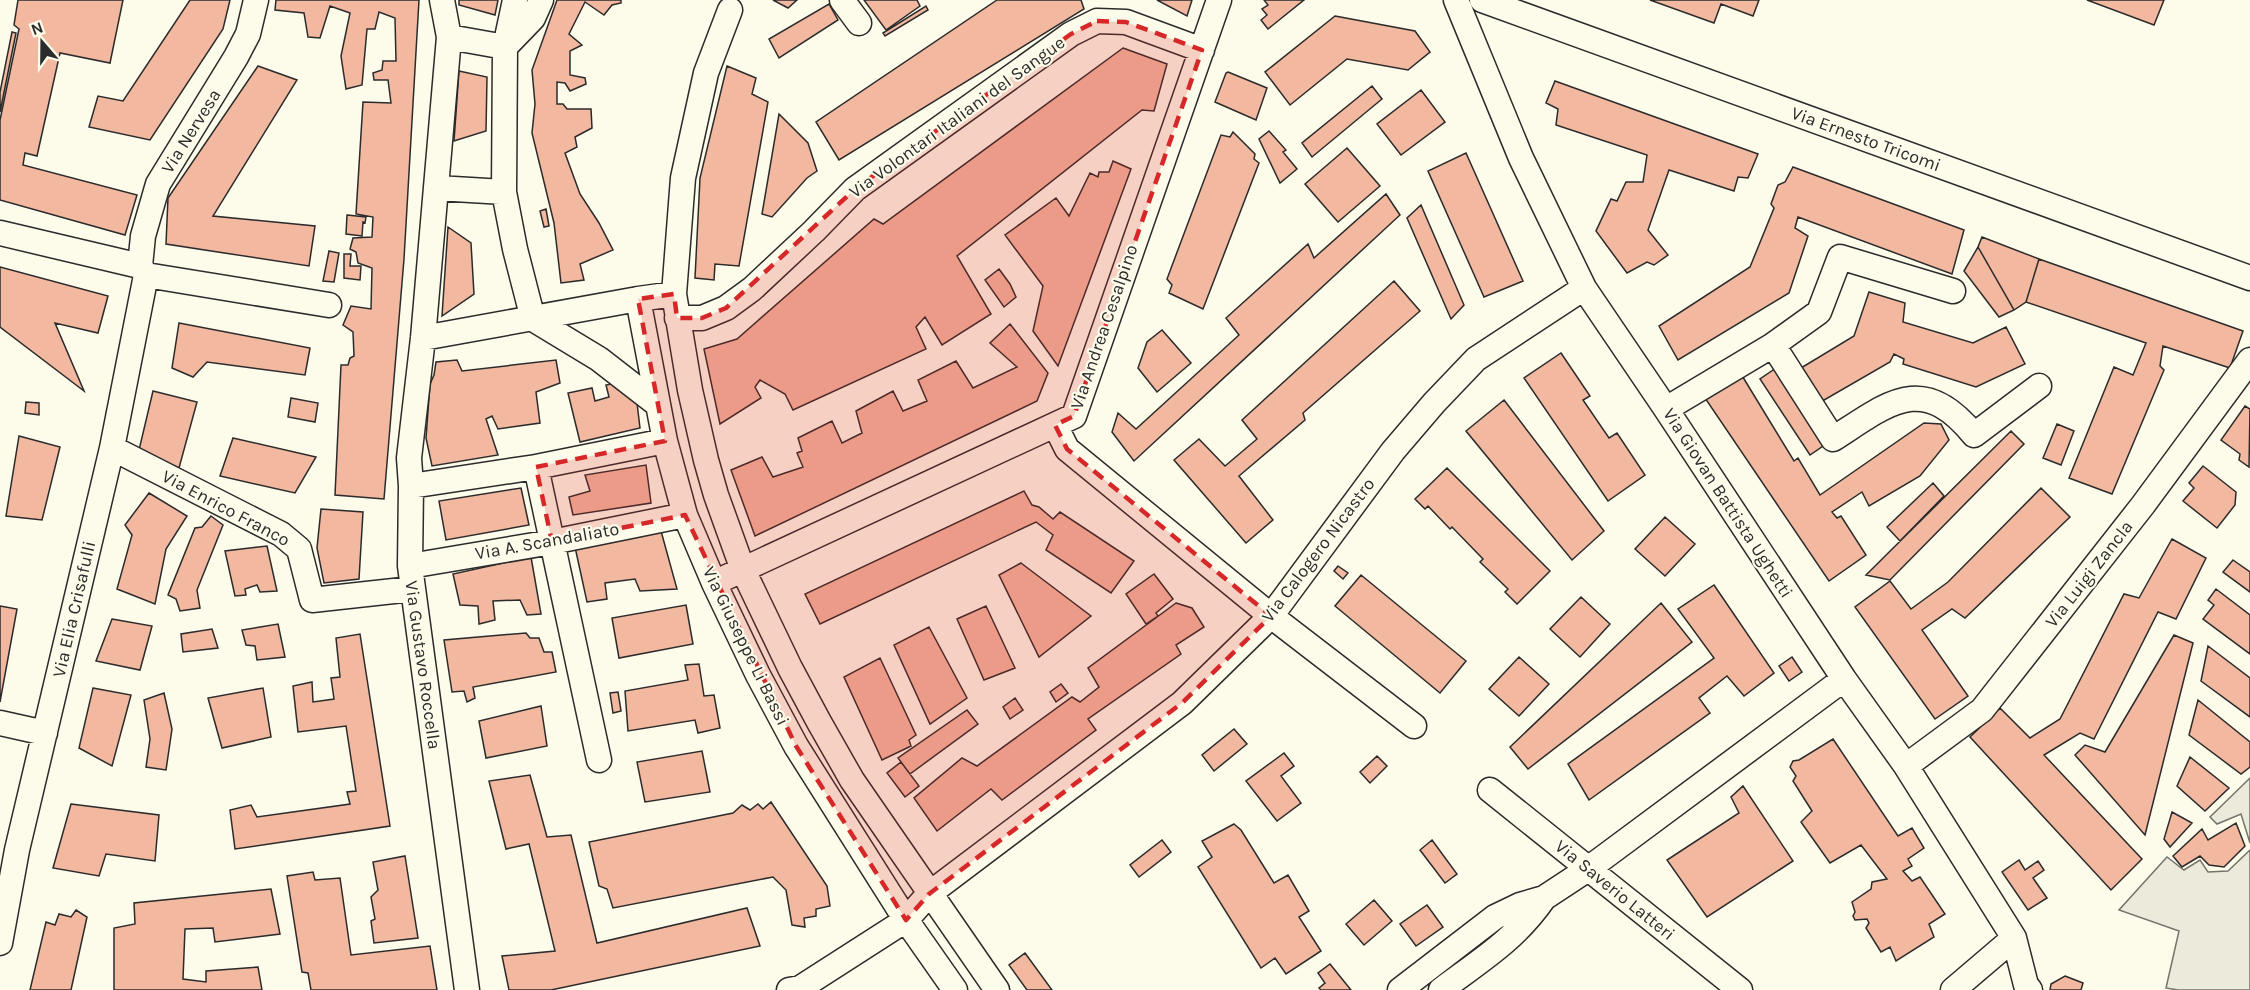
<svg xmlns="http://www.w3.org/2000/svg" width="2250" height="990" font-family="Karla,sans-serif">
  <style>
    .green { fill: #ecebdb; stroke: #74746e; stroke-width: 1.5 }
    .building { fill: #f2b8a0; stroke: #2b2b2b; stroke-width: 1.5 }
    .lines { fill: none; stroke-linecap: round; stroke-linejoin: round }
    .minor-casing { stroke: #2b2b2b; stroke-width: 27 }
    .minor { stroke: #fdfbea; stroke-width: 24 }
    .marked { fill: #d62828; fill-opacity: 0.2; stroke: #d62828; stroke-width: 4.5; stroke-dasharray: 12 8; stroke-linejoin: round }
    .labels { text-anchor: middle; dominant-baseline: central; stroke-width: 4.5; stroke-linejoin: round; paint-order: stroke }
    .street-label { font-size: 18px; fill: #2b2b2b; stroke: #fdfbea }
  </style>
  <rect width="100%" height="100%" fill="#fdfbea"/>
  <path class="green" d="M2250,778v65l-9,-29 -24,10 -7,-7z
    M2250,850v140h-72l-12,-2 13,-57 -60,-21 48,-53 17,13 16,-10 8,12 20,-1z"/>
  <path class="building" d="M18,0h105l-13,63 -50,-10 -23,103 -12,-3 -2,12 114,30 -12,40 -125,-35v-80l19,-91 -5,-4z
    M190,0h40l-7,29 -73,111 -61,-13 9,-31 25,5z
    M276,0h143l-15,259 -20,240 -49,-4 6,-130h7l2,-7 4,-2 -1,-24 -10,-7 8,-19 20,3 1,-41 -14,-5 -2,-11 -6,-3 3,-11 19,-1 1,-20 -17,-3 7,-112 28,1 -3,-23h-14l-1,-7 9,-3 1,-9h13l-1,-43 -16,-6 -4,17h-8l-5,56 -16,4 -5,-33 9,-43 -20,-7 -10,32 -12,-1 -4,-24 -29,-3z
    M459,0h39l-3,15 -36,-10z
    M557,0h64v3l-9,2 -8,10 -19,-13 -16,32 13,11 -12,6v24l15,3 1,6 -16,7 -5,-8 -8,-1v22h6l4,5h24l1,19 -17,9 2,10 -12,6 15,41 19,29 14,27 -33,14 4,16 -23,3 -7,-60 -22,-90 3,-29 -3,-34z
    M773,0h24l-9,8z
    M864,0h53l3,6 -34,24z
    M997,0h84l3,9 -245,151 -23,-38z
    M1157,0h35l-5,16z
    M1264,0h40l-36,29 -7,-9 6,-5 -5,-6 6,-4z
    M1650,0h109l-6,16 -32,-12 -7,19z
    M2087,0h77l-10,25z
    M2087,0h77l-10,25z
    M829,4l9,16 -59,38 -10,-19z
    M926,6l2,4 -43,26 -2,-3z
    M1335,16l80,15 15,21 -22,18 -61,-11 -57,46 -25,-33z
    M12,32l4,1 -16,79v-20z
    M1123,48l44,16 -13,47 -12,-1 -185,146 34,58 -49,31 -17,-28 -9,10 10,22 -133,61 -8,-16 -25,-14 -5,7 6,11 -41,26 -16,-75 33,-10 137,-120 9,5z
    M258,66l39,14 -84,136 102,10 -6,40 -143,-22 2,-46z
    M727,66l29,12 -4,16 16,8 -29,164 -24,-2 -1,16 -19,-2 5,-100z
    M459,71l28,6 -1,54 -32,10z
    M1228,72l39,16 -11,32 -41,-18 11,-29z
    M1555,81l203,73 -10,24 -10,-1 -4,14 -65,-21 -21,60 20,25 -14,10 -7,-3 -20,11 -31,-42 15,-32 6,2 9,-19h17l4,-27 -91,-30 2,-16 -12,-6z
    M1372,86l10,13 -70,58 -10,-14z
    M1421,90l24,32 -44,33 -24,-31z
    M779,114l29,29 9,28 -10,7 -35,39 -10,-3z
    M1269,131l17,19 -3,2 14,17 -17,14 -21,-44z
    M1233,132l22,22 -1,5 5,4 -56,146 -34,-16 3,-8 -5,-6 54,-144 9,2z
    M1347,148l33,38 -42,36 -33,-38z
    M1466,153l57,128 -39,16 -56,-126z
    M1113,161l18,8 -73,197 -25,-35 10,-45 -38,-51 51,-37 13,18 21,-43 8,4 1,-5h10z
    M1793,167l171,63 -12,44 -154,-57 -3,11 13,8 -19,57 -111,67 -19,-34 91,-59 24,-59 -3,-4 7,-19 7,-3z
    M1386,194l14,21 -266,246 -22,-29 6,-19 18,16 103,-94 -13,-17 82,-74 6,14z
    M1421,205l43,100 -13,14 -44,-101z
    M546,209l3,17 -5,1 -4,-16z
    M347,215l19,2 -1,6 -2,-1 -1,14 -16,-2z
    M448,227l23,16 3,51 -32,22z
    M1982,237l57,22 -13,43 -12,8 -36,-63z
    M1978,247l36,63 -15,7 -35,-46z
    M329,251l10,2 -5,29 -11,-1z
    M344,254h7l-1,12h11l-1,14 -16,-2z
    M2039,259l204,72 -13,37 -67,-22 -3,20 4,4 -52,124 -43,-16 45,-111 19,8 13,-32 -120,-41z
    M0,267l108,29 -10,37 -43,-10 29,68 -84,-64z
    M999,269l11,15 6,13 -12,10 -19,-27z
    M1394,281l26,30 -117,102 2,7 -66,56 34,44 -27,23 -72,-83 25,-21 26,27 32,-27 -15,-19z
    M1869,292l36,11 -2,19 70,21 33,-16 19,37 -49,23 -73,-23 1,-5 -10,-5 -4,8 -71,41 -23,-32 58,-35z
    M179,323l131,25 -5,27 -98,-13 -14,15 -21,-9z
    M1010,324l38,49 -11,28 -282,135 -24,-66 31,-13 11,20 30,-10 -6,-14 5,-2 -4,-13 34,-17 10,22 20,-10 -6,-22 37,-20 10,20 24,-10 -9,-21 38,-19 17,27 44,-21 -27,-24z
    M1162,330l29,33 -34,29 -19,-24 9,-26z
    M1561,353l29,43 -7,4 26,38 8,-5 28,42 -37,26 -84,-123z
    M457,360l5,11 94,-11 4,23 -24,9 4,31 -42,6 -6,-13 -6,3 12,36 -66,11 -6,-28 4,-54 4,-9 2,-13z
    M1776,368l50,76 -16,11 -50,-76z
    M1741,374l53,87 4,-3 22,37 104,-72 17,1 8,16 -29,36 -51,30 -7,-14 -30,20 5,6 4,-2 25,39 -37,26 -124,-183z
    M616,383l21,20 3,25 -60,14 -12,-49 24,-5 3,13 14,-4 -3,-12z
    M153,391l44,11 -18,66 -40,-18z
    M291,398l27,5 -3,19 -27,-5z
    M1504,400l100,131 -32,29 -106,-129z
    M26,402l13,1v12l-14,-2z
    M2245,406l5,3 -1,58 -10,-7 1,-6 -19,-14z
    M2057,424l17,7 -13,34 -18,-7z
    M2011,431l13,13 -134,136 -24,-5z
    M19,436l41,11 -18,73 -36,-4z
    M233,438l83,19 -21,36 -75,-17z
    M646,465l5,38 -78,12 -4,-18 21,-6 -5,-16z
    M2203,466l33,26 -1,13 -18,23 -34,-27 11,-13 -5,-5z
    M1447,468l103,103 -33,33 -12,-12 3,-3 -28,-27 3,-3 -31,-32 -2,2 -22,-23 -3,3 -10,-10z
    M1933,483l11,13 -44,45 -13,-14z
    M521,488l8,37 -83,15 -7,-39z
    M2041,488l29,29 -105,101 -13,-9 -30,21 46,66 -33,23 -80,-112 35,-26 21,28 37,-27z
    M1024,491l8,14 7,2 14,12 7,-7 74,49 -23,32 -65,-43 7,-15 -17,-13 -216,102 -15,-30z
    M149,493l38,23 -21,33 -11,55 -38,-15 15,-54 -7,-10z
    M321,509l42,3 -4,67 -35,4 -7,-35z
    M211,516l12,9 -26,65 3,18 -20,3 -4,-12 -8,-4 27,-67 7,-1z
    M1665,517l30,27 -30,32 -30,-27z
    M661,531l16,58 -37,2 -5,-12 -30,4 2,16 -20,3 -12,-55z
    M2172,539l34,19 -30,61 -18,-7 -64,127 -14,-6 -36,22 98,104 -31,31 -141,-153 30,-29 30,30 30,-19 64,-125 15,4z
    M267,546l10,45 -17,1 -3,-7 -12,4 1,6 -11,1 -10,-45z
    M531,557l10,57 -14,1 -7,-15 -27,1 2,19 -16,4 -1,-18 -18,-1 -7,-31z
    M2233,560l17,12v20l-27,-20z
    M1021,563l70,53 -52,41 -40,-82z
    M1338,566l10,7 -5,6 -9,-8z
    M1154,574l19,25 -17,14 2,3 -12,8 -20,-30z
    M1361,575l105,86 -26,32 -105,-87z
    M1714,585l60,88 -30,23 -17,-20 -28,22 11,15 -121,87 -21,-36 146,-106 -36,-49z
    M2216,589l34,26v39l-47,-35 11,-14 -6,-5z
    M1581,597l29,27 -30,33 -30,-28z
    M1176,603l16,5 12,19 -28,18 5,9 -93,65 8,11 -94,70 -11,-11 -54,42 -23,-33 48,-40 15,8 95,-69 8,5 19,-15 -11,-19z
    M1661,603l31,39 -164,127 -18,-22z
    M686,605l7,39 -74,14 -7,-40z
    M0,606l17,3 -17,93z
    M986,606l29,62 -31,12 -27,-61z
    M112,619l40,7 -12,44 -44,-9z
    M278,624l7,33 -28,3 -2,-14 -9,-1 -4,-15z
    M929,627l38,71 -37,26 -36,-79z
    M212,629l6,19 -35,4 -2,-18z
    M526,633l4,5h9l5,14h8l4,20 -83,15 2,11 -8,4 -3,-11 -12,1 -8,-52z
    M360,634l30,192 -155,23 -5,-39 21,-5 6,12 93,-13 -3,-12 9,-1 -10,-65 -48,6 -5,-46 19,-4 1,20 21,-3 -3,-21 9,-1 -4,-39z
    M2174,635l19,8 -48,192 -70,-80 10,-10 20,7z
    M2208,646l42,32v39l-49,-36z
    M1519,657l30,27 -30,32 -30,-27z
    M1792,657l10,15 -13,9 -10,-15z
    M880,658l36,77 -7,5 2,6 -29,14 -38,-83z
    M699,664l5,32 10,-1 6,33 -22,5 -3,-13 -67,11 -3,-40 63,-11 -3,-15z
    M1061,684l7,9 -12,9 -6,-10z
    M93,688l38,7 -19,71 -33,-18z
    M263,688l8,49 -49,11 -14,-50z
    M618,692l3,19 -8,2 -3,-20z
    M164,693l8,36 -6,41 -20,-3 4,-28 -6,-39z
    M1015,698l8,12 -13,9 -7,-12z
    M2198,700l52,42v25l-9,7 -52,-39z
    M541,706l6,40 -61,12 -7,-37z
    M967,710l11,14 -68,50 -12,-16z
    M1234,729l13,15 -33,27 -12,-16z
    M1833,739l65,97 14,-8 12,20 -16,11 4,7 -9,5 9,10 8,-4 25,37 -16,10 5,13 -38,24 -6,-14 -9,5 -15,-24 3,-5 -2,-4 -12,1 -2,-4 2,-4 -3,-10 19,-13 1,-7 15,-3 -26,-34 -31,18 -29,-41 11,-11 -19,-30 3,-5 -6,-9 3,-6 6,-1z
    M702,751l8,41 -65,10 -8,-40z
    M1284,753l10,13 -13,10 20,27 -24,18 -31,-40z
    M1377,756l10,10 -17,17 -10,-11z
    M2190,757l39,31 -24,23 -28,-25z
    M901,762l18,24 -14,11 -18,-24z
    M530,775l17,62 24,-2 26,108 150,-35 13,38 -209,44h-42l-7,-34 53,-5 -26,-107 -23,5 -17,-68z
    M1743,786l50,75 -86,56 -40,-57 72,-47 -8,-16z
    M771,802l56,84 3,20 -14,3v7l-12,2 1,9 -13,-2 -6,-35 -13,-13 -160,31 -6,-19 -8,-3 -10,-44 144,-29 9,-8 8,5 8,-6 5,5z
    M71,804l88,11 -4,46 -49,-7 -7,22 -46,-8z
    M2172,812l20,11 -22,24 -6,-8z
    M2236,823l9,23 -21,21 -15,-2 -9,-9 -18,11 -9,-11 29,-27 6,11z
    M1234,824l7,6 33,53 14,-8 21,36 -10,6 22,34 -35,23 -11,-16 -14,10 -63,-101 14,-10 -10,-16z
    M1162,840l9,12 -32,25 -9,-12z
    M1432,840l25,34 -12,9 -25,-33z
    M405,856l13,82 -44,5 -3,-22 4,-2 -4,-22 7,-7 -5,-28z
    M2019,860l6,10 13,-9 6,9 -11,8 14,20 -19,12 -26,-38z
    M313,872l2,8 25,-2 11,77 79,-9 7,44h-126l-3,-17 -6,-1 -15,-96z
    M271,889l9,45 -65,8 -2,-14 -28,1 -2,50 23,3v-11l52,-4 4,23h-148v-62l21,-4 -1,-21z
    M1374,900l18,21 -28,24 -18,-21z
    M1427,905l16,22 -27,19 -16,-22z
    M76,910l11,7 -16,73h-41l16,-68 9,3 4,-11 12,3z
    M1025,953l27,37h-25l-18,-25z
    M1330,964l21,26h-30l-2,-2 6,-5 -7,-10z
    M2065,976l18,7 -2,7h-31l1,-6z"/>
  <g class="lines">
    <g class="minor-casing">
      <path id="minor" d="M442,0l7,37 -26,301 -14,120 2,28 -1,80 57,424
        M842,0l17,23
        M1456,0l65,158 63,130 82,121 178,270 62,87 108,172 12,47 4,5
        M1482,0l768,278
        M730,10l-24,63 -23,105 -9,116 16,96 16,70 10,35 27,75 47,98 29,54 33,58 145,210
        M449,37l56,10 -1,145 11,57 18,70
        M505,47l28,-29 8,-18
        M505,47l10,-47
        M437,188l67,4
        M0,233l140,33 6,9 183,30
        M140,266l3,-30 15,-52 78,-127 12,-23 8,-34
        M674,294l-36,5 27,142 20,74 29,68 44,92 38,71 110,174 49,70
        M677,318h25l24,-10 26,-19 62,-58 41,-42 216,-155 26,-13 29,1 76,28
        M533,319l66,40 58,45
        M423,338l215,-39
        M1773,345l60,94c55,-35 89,-68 141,-4l65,-49
        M1666,409l107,-64 46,-33 21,-55 113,34
        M1055,425l12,24 204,167 143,110
        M112,448l169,86 18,15 13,51 100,-11
        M536,467l63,293
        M411,486l125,-19 129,-26
        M410,566l142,-24 133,-27
        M714,583l360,-167 145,-416
        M0,723l45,10
        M1906,766l76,-56 161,-205 107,-145
        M1490,790l250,200
        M0,943l17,-93 95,-402 34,-173
        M789,990l11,-2 106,-68 23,-26 253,-191 89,-87 122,-165 41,-48 42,-44 108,-71
        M1400,990l95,-73 25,-12 24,-7 44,-29 256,-190
        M1441,990c40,-30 74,-50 103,-92
        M1953,990l61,-52"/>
    </g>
    <use href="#minor" class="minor"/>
  </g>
  <path class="marked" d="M1097,21l29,1 76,28 -128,366 -19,9 12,24 204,167 -89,87 -253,191 -23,26 -110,-174 -111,-231 -133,27 -16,-75 129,-26 -27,-142 36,-5 3,24h25l24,-10 129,-119 216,-155z"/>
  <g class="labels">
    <g class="street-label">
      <text transform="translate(957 117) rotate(-36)">Via Volontari Italiani del Sangue</text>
      <text transform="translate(191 131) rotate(-58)">Via Nervesa</text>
      <text transform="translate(1866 139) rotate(20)">Via Ernesto Tricomi</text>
      <text transform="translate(1104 327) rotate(-71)">Via Andrea Cesalpino</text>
      <text transform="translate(1728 503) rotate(57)">Via Giovan Battista Ughetti</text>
      <text transform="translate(226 508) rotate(28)">Via Enrico Franco</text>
      <text transform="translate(547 541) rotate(-10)">Via A. Scandaliato</text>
      <text transform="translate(1318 550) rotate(-53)">Via Calogero Nicastro</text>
      <text transform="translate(2089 574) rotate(-52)">Via Luigi Zancla</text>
      <text transform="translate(74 609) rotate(-77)">Via Elia Crisafulli</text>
      <text transform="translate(746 646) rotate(64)">Via Giuseppe Li Bassi</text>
      <text transform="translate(423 665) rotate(82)">Via Gustavo Roccella</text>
      <text transform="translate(1615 890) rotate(39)">Via Saverio Latteri</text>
    </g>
  </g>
  <g transform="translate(42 42) rotate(340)" stroke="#fdfbea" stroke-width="4.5" paint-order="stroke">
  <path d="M0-4.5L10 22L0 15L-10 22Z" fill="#2b2b2b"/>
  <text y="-9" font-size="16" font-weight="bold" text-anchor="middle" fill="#2b2b2b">N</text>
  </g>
</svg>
